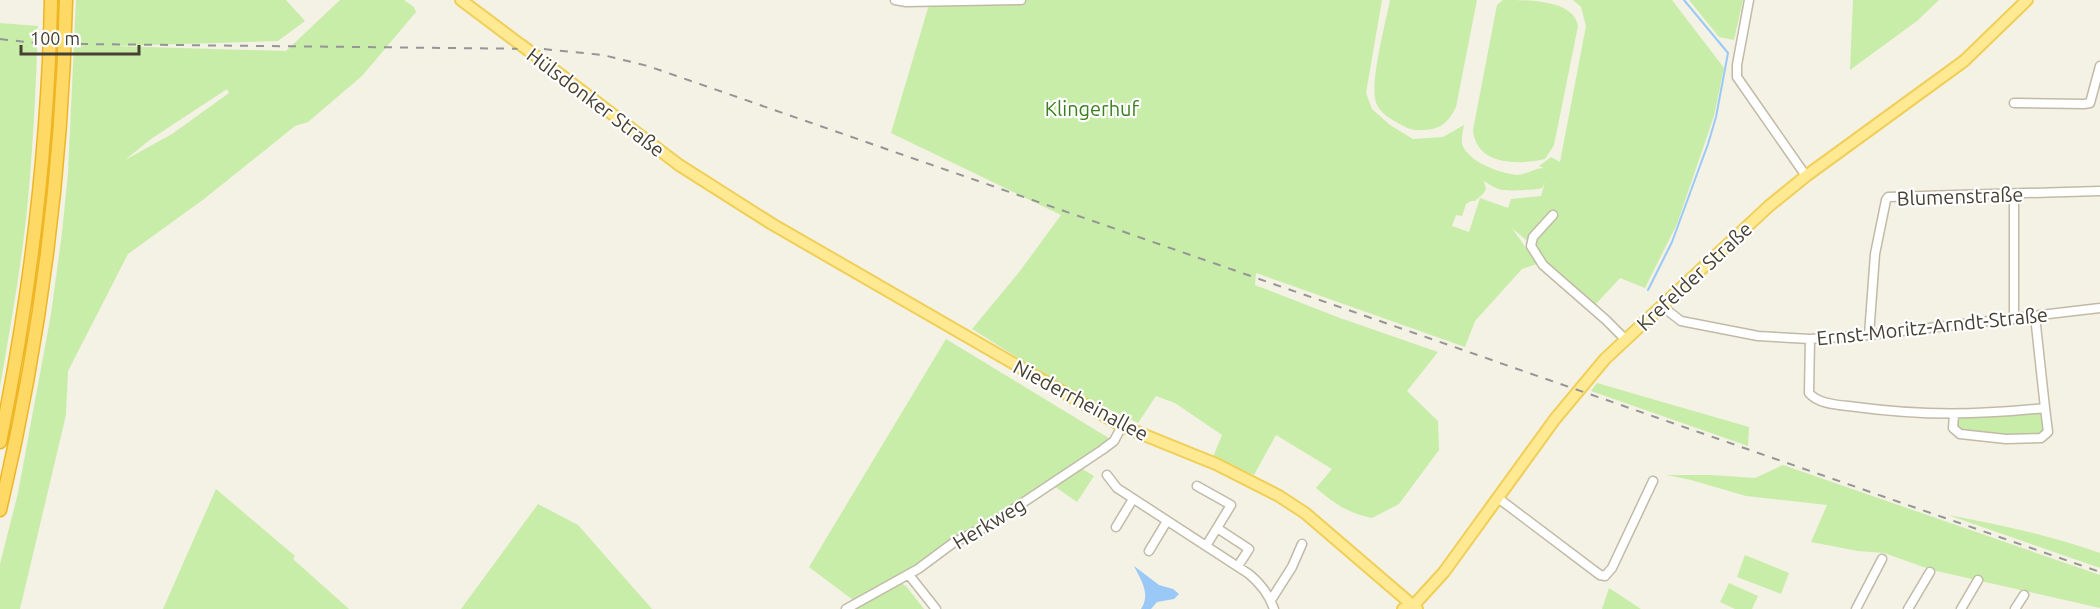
<svg xmlns="http://www.w3.org/2000/svg" width="2100" height="609" font-family="Ubuntu,sans-serif">
  <style>
    .green { fill: #c8eda9; fill-rule: evenodd }
    .water { fill: #9ac9f8 }
    .lines { fill: none; stroke-linecap: round; stroke-linejoin: round }
    .stream { stroke: #9ac9f8; stroke-width: 2 }
    .minor-casing { stroke: #c1baa6; stroke-width: 11 }
    .major-casing { stroke: #f0cf57; stroke-width: 14 }
    .highway-casing { stroke: #eeb525; stroke-width: 15 }
    .minor { stroke: #fff; stroke-width: 8 }
    .major { stroke: #ffe993; stroke-width: 10 }
    .highway { stroke: #ffd965; stroke-width: 12 }
    .rail { stroke: #959595; stroke-width: 2; stroke-dasharray: 8 8; stroke-linecap: butt }
    .major-bridge-casing { stroke: #f0cf57; stroke-width: 14; stroke-linecap: butt }
    .major-bridge { stroke: #ffe993; stroke-width: 10 }
    .labels { text-anchor: middle; dominant-baseline: central; stroke-width: 4.5; stroke-linejoin: round; paint-order: stroke }
    .street-label { font-size: 20px; fill: #474134; stroke: #fff }
    .park-label { font-size: 20px; fill: #3c7f21; stroke: #fff }
  </style>
  <rect width="100%" height="100%" fill="#f4f1e5"/>
  <path class="green" d="M76,0h210l19,21 -27,20 -165,5 173,5 54,-51h64l10,7 2,5 -54,64 -54,46 -13,4 -91,73 -76,55 -60,117 -2,44 -46,194h-20v-45l18,-71 33,-179 11,-81 6,-60zM227,89l2,4 -57,41 -47,26 26,-21z
    M937,0h445l-16,93 6,16 18,16 23,14 30,-2 21,-12c-1,6 -3,14 -2,19 6,18 37,29 55,31 8,0 18,-7 27,-7l-5,-2 12,-9 9,5 26,-136 -5,-19 -8,-7h99l52,68 -10,48 -37,108 -32,64 -25,-10 -25,27 -47,-41 -15,-18 -21,-18 25,36 -15,5 -47,52 -10,26 -209,-74 -1,12 85,33 98,34 -31,39 31,30 1,29 -40,54 -27,14c-24,-5 -37,-14 -56,-30l16,-19 -56,-34 -22,40 -41,-18 9,-22 -47,-32 -19,-7 -18,27 -64,-30 -102,-64 48,-58 41,-56 -170,-82 37,-125zM1484,181c5,3 12,8 18,9 5,1 35,0 40,-2l3,-6 -4,14 -30,3 -3,9 -28,-10 -11,34 -17,-6 4,-11 6,1 4,-12 5,-3h4l8,-7 3,-5z
    M1390,0h87l-21,107c-9,18 -17,23 -36,23 -8,1 -15,-3 -22,-7 -9,-5 -16,-9 -21,-18 -9,-18 9,-83 13,-105z
    M1503,0c26,0 71,0 75,26l-24,119 -9,14c-26,6 -69,7 -72,-29l24,-125z
    M1689,0h54l-9,40 -15,-3z
    M1853,0h86l-22,21 -67,49z
    M0,23l38,3c-2,61 -5,123 -11,184 -6,59 -17,118 -27,177z
    M946,339l166,101 -122,82 -39,18 -39,28 -59,32 -44,-33z
    M1597,383l152,44 -1,19 -157,-55z
    M2038,412l4,3 3,15 -5,6 -79,-4 -4,-5 1,-6 2,-3z
    M1783,465l317,110v33l-168,-38 -48,-17 -26,-2 -47,-9 16,-37 -81,-9 -55,-16 -25,-5h45l44,3z
    M1079,467l15,9 -17,26 -23,-16z
    M216,489l79,67 -2,3 56,50h-186z
    M538,504l40,21 74,84h-191z
    M1948,515c52,10 102,20 152,38v15z
    M1745,555l44,18 -8,21 -44,-17z
    M901,583l5,3 18,23h-72z
    M1729,583l29,13 -6,13h-17l-15,-7z
    M1609,588l32,21h-39z"/>
  <path class="water" d="M1134,566l25,19 14,4 6,5 -5,5 -17,3 -6,7h-10c10,-15 0,-29 -7,-43z"/>
  <g class="lines">
    <path class="stream" d="M1648,290l24,-48 36,-98 8,-27 12,-64 -44,-53"/>
    <g class="minor-casing">
      <path id="minor" d="M895,0l11,2 115,-2
        M1749,0l-12,65v12l69,99
        M2014,103l70,1 6,-1 10,-37
        M1553,215l-20,22 -2,9 12,19 63,55 20,20
        M1663,307l18,14 77,15 52,3 59,-4 231,-27
        M2014,319v-125
        M1869,335l6,-81 11,-54 2,-3 212,-6
        M1810,339l-1,54c10,12 32,12 47,14 68,9 121,8 189,1l-10,-92
        M1954,415l-1,13 7,6 46,5 35,-1 7,-6 -3,-24
        M1107,475l10,13 132,86c12,10 20,20 25,35
        M1197,486l34,19 -25,41
        M1498,498l102,77 5,1 7,-8 41,-87
        M1116,527l17,-28
        M1217,528l32,21 -11,17
        M1149,551l18,-30
        M909,575l27,34
        M1271,600l21,-33 10,-23
        M846,609l72,-40 35,-26 38,-19 111,-74 12,-9 8,-15
        M1856,609l26,-50
        M1908,609l22,-37
        M1961,609l17,-29
        M2015,609l9,-14"/>
    </g>
    <g class="major-casing">
      <path id="major" d="M461,0l60,45
        M532,53l147,112 93,59 350,202 94,38 63,32 26,17 112,96
        M1403,609l11,-4 30,-33 111,-153 50,-60 164,-153 37,-30 158,-115 63,-61"/>
    </g>
    <g class="highway-casing">
      <path id="highway" d="M0,442c30,-145 48,-294 51,-442
        M0,510c40,-167 62,-338 66,-510"/>
    </g>
    <use href="#minor" class="minor"/>
    <use href="#major" class="major"/>
    <use href="#highway" class="highway"/>
    <path class="rail" d="M0,39l36,4
      M80,44l463,5 60,6 45,11 1452,506"/>
    <g class="major-bridge-casing">
      <path id="major-bridge" d="M521,45l11,8"/>
    </g>
    <use href="#major-bridge" class="major-bridge"/>
  </g>
  <g class="labels">
    <g class="street-label">
      <text transform="translate(596 102) rotate(37)">Hülsdonker Straße</text>
      <text transform="translate(1960 196) rotate(-2)">Blumenstraße</text>
      <text transform="translate(1694 276) rotate(-43)">Krefelder Straße</text>
      <text transform="translate(1932 326) rotate(-6)">Ernst-Moritz-Arndt-Straße</text>
      <text transform="translate(1081 400) rotate(28)">Niederrheinallee</text>
      <text transform="translate(989 523) rotate(-31)">Herkweg</text>
    </g>
    <g class="park-label">
      <text x="1092" y="108">Klingerhuf</text>
    </g>
  </g>
  <path d="M21 45v9h118v-9" fill="none" stroke="#474134" stroke-width="3"/>
  <text x="30" y="45" font-size="18" fill="#474134" stroke="#ffffff" stroke-width="4.5" paint-order="stroke">100 m</text>
</svg>
